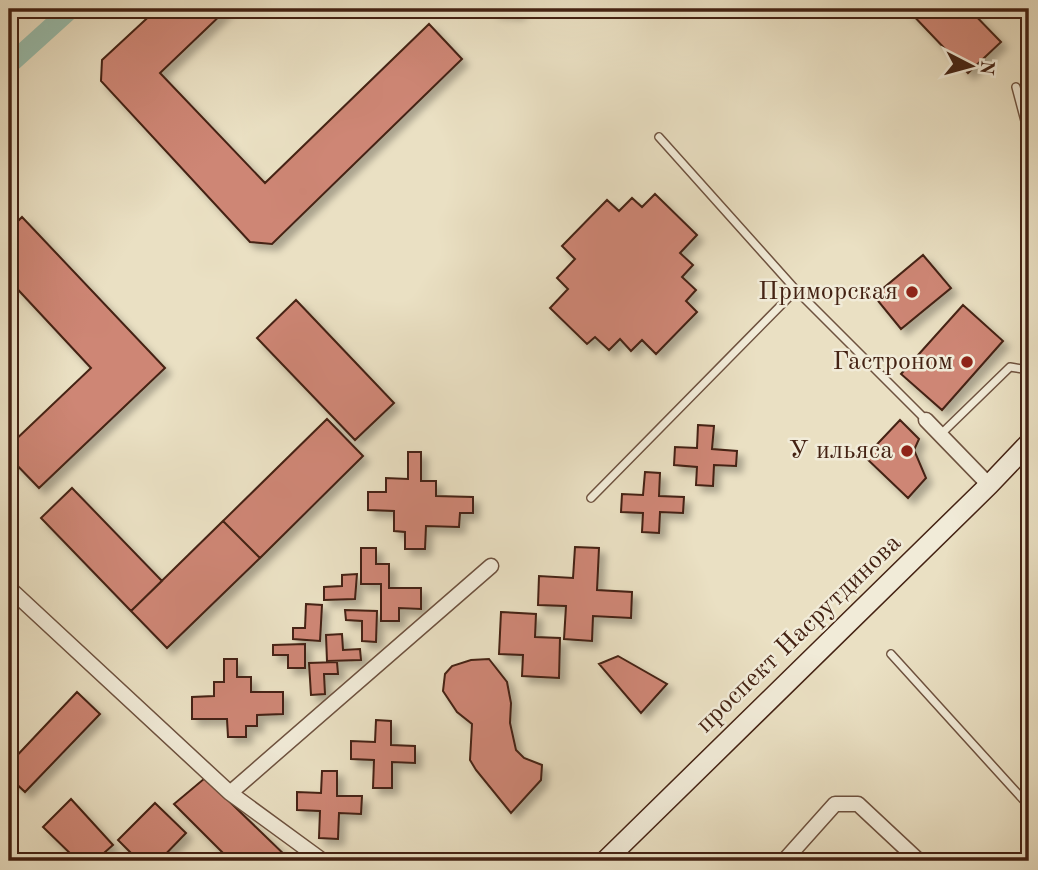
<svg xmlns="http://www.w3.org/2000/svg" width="1038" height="870" font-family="'Old Standard TT',serif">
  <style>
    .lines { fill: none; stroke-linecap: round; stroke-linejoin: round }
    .canal { stroke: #99bead; stroke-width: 19 }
    .building { fill: #ce8674; stroke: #442213; stroke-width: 2; filter: url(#shadow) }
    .service-casing { stroke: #6e523f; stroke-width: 10 }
    .minor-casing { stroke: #6e523f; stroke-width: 17 }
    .secondary-casing { stroke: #442213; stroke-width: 22 }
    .service { stroke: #f1ebd8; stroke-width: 7 }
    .minor { stroke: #f1ebd8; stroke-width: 14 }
    .secondary { stroke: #f1ebd8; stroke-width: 19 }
    .poi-dot { fill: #8f2418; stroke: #f1ebd8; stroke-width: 2.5 }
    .labels { text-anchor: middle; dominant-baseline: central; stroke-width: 5; stroke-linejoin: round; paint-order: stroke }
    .poi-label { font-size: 26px; fill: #442213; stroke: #f1ebd8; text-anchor: end }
    .street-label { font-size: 26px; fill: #442213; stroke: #f1ebd8 }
  </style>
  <defs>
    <filter id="shadow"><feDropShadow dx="6" dy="6" stdDeviation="3.5" flood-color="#0004"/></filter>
  </defs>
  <rect width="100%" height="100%" fill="#eae0c3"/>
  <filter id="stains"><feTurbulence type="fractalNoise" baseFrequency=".00286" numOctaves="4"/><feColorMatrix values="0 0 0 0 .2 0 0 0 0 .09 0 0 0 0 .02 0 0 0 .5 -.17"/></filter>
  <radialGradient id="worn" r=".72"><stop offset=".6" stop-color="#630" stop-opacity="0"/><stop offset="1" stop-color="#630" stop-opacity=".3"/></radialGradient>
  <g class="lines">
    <path class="canal" d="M9,65l62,-56"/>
  </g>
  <path class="building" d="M157,9h70l-67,64 105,110 164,-159 33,35 -190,185 -22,-2 -149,-161 1,-21z
    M492,9h29l-4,4 -23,-2z
    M907,9h62l32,33 -33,31z
    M655,194l42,41 -17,18 13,12 -11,12 14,13 -10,11 11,11 -41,42 -14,-14 -11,11 -11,-12 -11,11 -14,-13 -8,7 -37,-36 18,-19 -11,-11 18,-19 -13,-13 45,-46 12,11 13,-13 10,9z
    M22,217l143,151 -126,120 -30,-31v-11l82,-78 -82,-88v-50z
    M923,255l28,33 -50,41 -27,-33z
    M296,300l98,103 -39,37 -98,-102z
    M963,305l40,36 -61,69 -41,-36z
    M327,419l36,37 -103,102 -37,-37z
    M900,420l19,19 -5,11 12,28 -18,20 -43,-41z
    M698,425l16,1 -2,23 25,2 -1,15 -22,-1 -1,21 -17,-1 1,-18 -23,-2 1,-18 22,1z
    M408,452h13v29h15v15l37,1v16h-13l-1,14 -33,-1 -1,23h-20v-17l-11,-1v-20l-26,-1v-18h18v-14l22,1z
    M645,472l15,1 -1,23 25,1 -1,16 -23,-1 -1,21 -17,-1 1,-19 -22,-1 1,-18 21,1z
    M72,488l90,93 -31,30 -90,-93z
    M223,521l37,37 -93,90 -36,-37z
    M575,547l24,1 -2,42 35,2 -1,26 -38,-2 -1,25 -28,-2 2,-33 -28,-1 1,-29 34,2z
    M361,548h15v16h13v24h32v21l-22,-1v13h-18v-37h-20z
    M357,574l-2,25 -31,1v-13l18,-1v-11z
    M306,604l16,1 -2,36 -27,-2v-11h12z
    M345,610l32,1 -1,31 -14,-1v-20l-16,-1z
    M501,612l35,2 -1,23 25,1 -1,40 -37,-2 1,-21 -24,-1z
    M342,634l1,16 17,-1 1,11 -34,1 -1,-26z
    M305,644v24h-17v-13h-15v-10z
    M618,656l49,28 -26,29 -42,-49z
    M224,659h13v18h14v15h32v22l-26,1v11h-11v11h-18l-1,-18h-35v-22l22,-1v-14h10z
    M489,659l18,23 4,21 -1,20 6,27 8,8 18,7 -1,15 -30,33 -35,-43 -6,-10 2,-36 -15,-12 -14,-21 2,-17 7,-8 19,-6z
    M337,662l1,12h-14l1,20 -14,1 -2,-32z
    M77,692l23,22 -75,78 -16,-15v-13z
    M376,720l15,1v24l24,1v17l-23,-1v26h-19l1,-28 -23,-1v-18l24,1z
    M322,771h15v25h25l-1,18 -22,-1 -1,26 -19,-1 1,-27 -23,-1v-18l24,1z
    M205,778l86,83h-60l-57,-57z
    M71,799l42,46 -18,16h-17l-35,-34z
    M155,803l31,30 -27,28h-20l-21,-21z"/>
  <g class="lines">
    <g class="service-casing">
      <path id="service" d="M1016,87l13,49
        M659,137l137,153 130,130
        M940,435l70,-68 19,3
        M591,498l205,-208
        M891,654l138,152"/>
    </g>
    <g class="minor-casing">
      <path id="minor" d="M926,420l63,65
        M9,588l221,205
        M323,861l-93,-68 261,-227
        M784,861l51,-57h23l61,57"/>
    </g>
    <g class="secondary-casing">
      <path id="secondary" d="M605,861l384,-376 40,-42"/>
    </g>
    <use href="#service" class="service"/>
    <use href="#minor" class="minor"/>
    <use href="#secondary" class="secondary"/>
  </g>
  <g class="poi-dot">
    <circle cx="912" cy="292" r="7"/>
    <circle cx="967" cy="362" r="7"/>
    <circle cx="907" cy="451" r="7"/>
  </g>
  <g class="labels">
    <g class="poi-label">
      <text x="898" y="292">Приморская</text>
      <text x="953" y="362">Гастроном</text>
      <text x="893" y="451">У ильяса</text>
    </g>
    <g class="street-label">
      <text transform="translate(799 634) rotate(-44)">проспект Насрутдинова</text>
    </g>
  </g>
  <rect width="1038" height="870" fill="none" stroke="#eae0c3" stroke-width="35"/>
  <rect x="10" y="10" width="1017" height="849" fill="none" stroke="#442213" stroke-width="3.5"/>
  <rect x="18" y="18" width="1003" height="835" fill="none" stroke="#442213" stroke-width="2"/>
  <g transform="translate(971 66) rotate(96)" stroke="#f1ebd8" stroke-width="5" paint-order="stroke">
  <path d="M0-5L12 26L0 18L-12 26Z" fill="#442213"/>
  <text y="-10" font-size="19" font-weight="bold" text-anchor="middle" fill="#442213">N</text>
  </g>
  <rect width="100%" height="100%" filter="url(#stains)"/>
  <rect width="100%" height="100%" fill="url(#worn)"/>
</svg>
